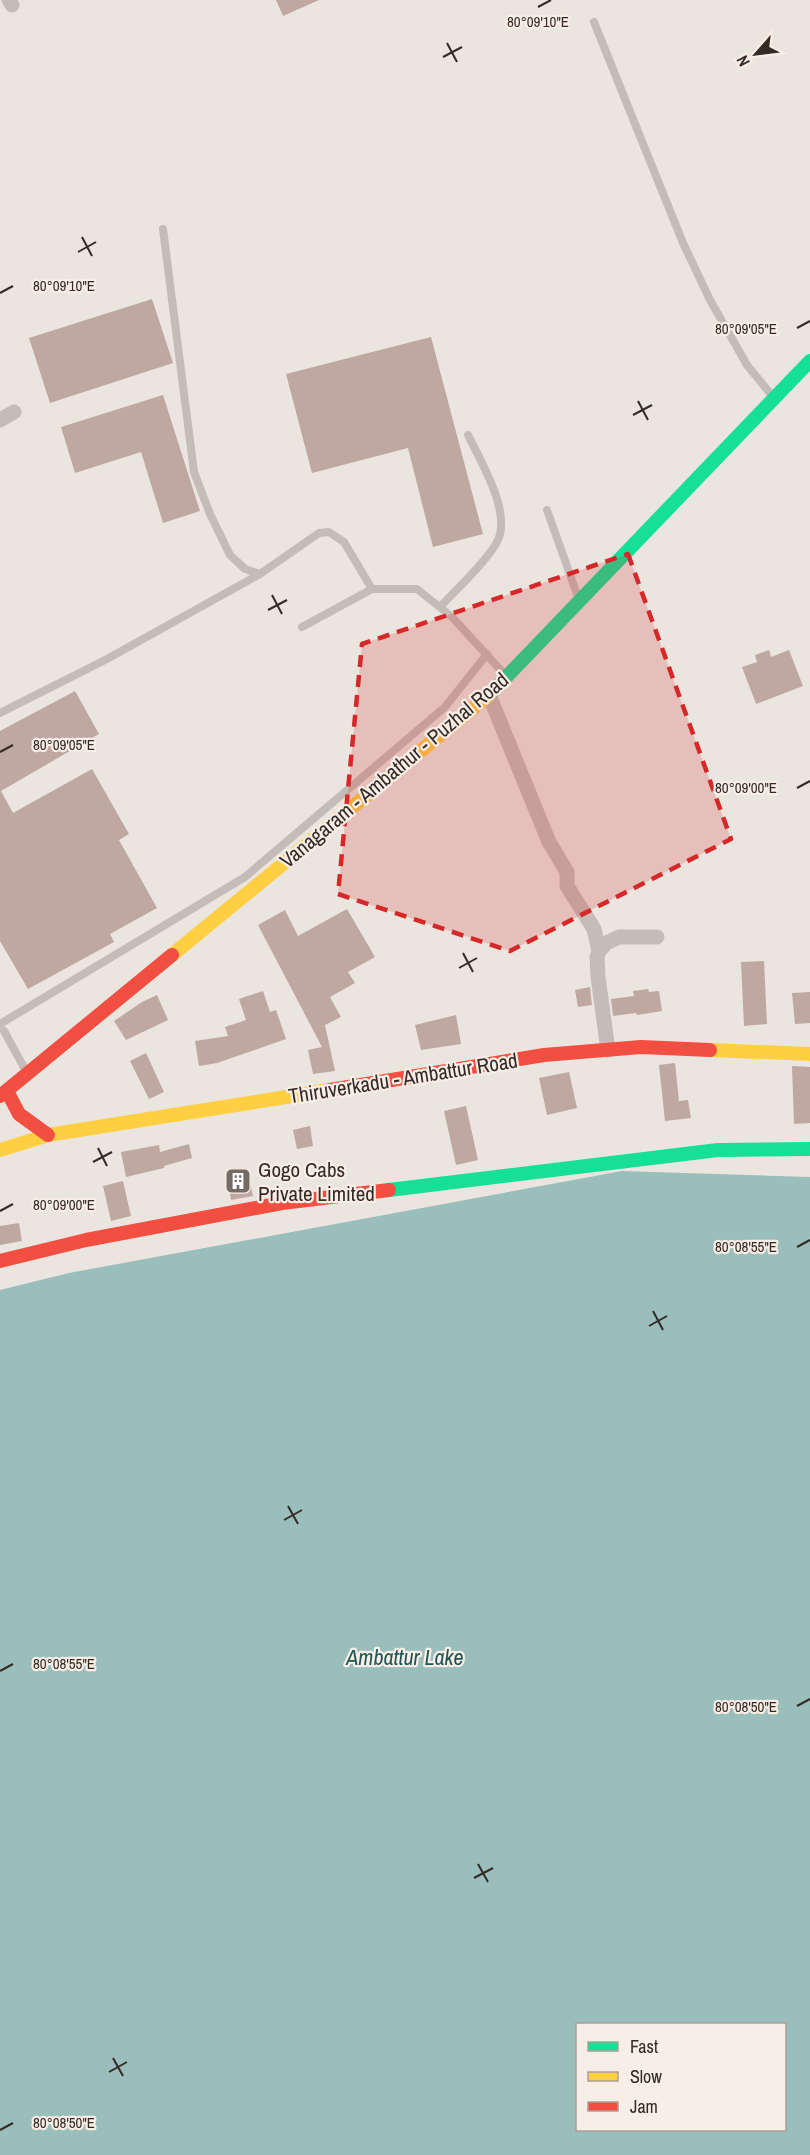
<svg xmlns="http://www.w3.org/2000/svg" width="810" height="2155" font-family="'Archivo Narrow',sans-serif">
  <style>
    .water { fill: #9abebb; fill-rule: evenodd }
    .building { fill: #bea8a1 }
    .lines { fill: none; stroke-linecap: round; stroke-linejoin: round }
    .lane { stroke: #c4bcb7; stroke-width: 8 }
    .street { stroke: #c4bcb7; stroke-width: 15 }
    .fast { stroke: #16e098; stroke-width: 14 }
    .slow { stroke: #ffcf43; stroke-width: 14 }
    .jam { stroke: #f24e42; stroke-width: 14 }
    .marked { fill: #d62828; fill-opacity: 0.2; stroke: #d62828; stroke-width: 4.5; stroke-dasharray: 12 8; stroke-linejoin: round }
    .ticks { fill: none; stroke: #342a26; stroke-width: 2 }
    .labels { text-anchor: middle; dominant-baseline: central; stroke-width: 4.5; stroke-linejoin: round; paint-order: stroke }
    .street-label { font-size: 21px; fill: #342a26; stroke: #f9eee5 }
    .poi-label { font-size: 21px; fill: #342a26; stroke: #f9eee5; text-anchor: start }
    .water-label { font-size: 22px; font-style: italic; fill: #1d5455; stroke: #f9eee5 }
    .ticks-label { font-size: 15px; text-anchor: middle; fill: #342a26; stroke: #f9eee5; stroke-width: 4.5; stroke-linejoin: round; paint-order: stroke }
  </style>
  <rect width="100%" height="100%" fill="#ebe5df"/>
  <path class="water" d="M622,1171l188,6v978h-810v-865l69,-17zM578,2024h206v106h-206z"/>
  <path class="building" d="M276,0h43l-36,16z
    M152,299l21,64 -123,40 -21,-65z
    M431,337l52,197 -50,13 -25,-99 -96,25 -26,-99z
    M163,395l37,116 -37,12 -22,-71 -66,21 -14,-46z
    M769,650l2,7 18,-7 14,36 -47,18 -14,-37 15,-5 -2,-7z
    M75,691l24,43 -98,57 12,22 79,-44 37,65 -10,6 38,68 -47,26 4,8 -86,47 -28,-48v-210z
    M347,909l28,48 -27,15 7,11 -25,14 11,20 -16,8 10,46 -22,3 -5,-24 14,-3 -64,-122 27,-15 13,26z
    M764,961l3,63 -23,2 -3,-64z
    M590,987l2,18 -14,2 -3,-17z
    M648,989l1,3 10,-1 3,20 -25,4 -1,-2 -23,3 -2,-17 23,-3 -1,-5z
    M263,991l7,21 6,-2 10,29 -69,24 -18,3 -4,-25 33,-5 -3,-9 21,-7 -7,-21z
    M810,992v31l-15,1 -3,-31z
    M157,995l11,25 -42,20 -12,-19 28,-19z
    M456,1015l5,29 -40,6 -6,-25z
    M146,1053l18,39 -15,7 -19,-38z
    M675,1063l4,38 9,-1 3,18 -26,3 -6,-56z
    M792,1066l18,1v56l-16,1z
    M569,1072l8,36 -30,7 -8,-37z
    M466,1106l12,54 -22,5 -12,-54z
    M310,1126l3,20 -16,3 -4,-19z
    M189,1144l3,14 -28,8v2l-38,9 -5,-25 38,-7 1,7z
    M249,1180l4,16 -22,4 -3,-17z
    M123,1181l8,35 -20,5 -8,-35z
    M19,1223l3,18 -22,4v-19z"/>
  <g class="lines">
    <path class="lane" d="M594,22l89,221 27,57 37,65 26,32
      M163,229l31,243 16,42 20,41 15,14 15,5 59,-41 10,-1 15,10 28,47
      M547,510l31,87
      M440,607c15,-16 50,-49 58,-67 13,-29 -17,-78 -30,-105
      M302,627l70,-38h45l35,28 54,59
      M0,713l107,-54 153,-85
      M0,1024l245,-147 200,-170 42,-53
      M4,1031l23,42"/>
    <path class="street" d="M9,0l3,5
      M0,420l14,-8
      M489,695l60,147 18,30v14l27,43 5,22
      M608,1050l-10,-73 -1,-20 2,-6 7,-8 13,-6h38"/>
    <path class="fast" d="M490,694l320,-333
      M389,1190l329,-40 92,-1"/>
    <path class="slow" d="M172,955l318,-261
      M710,1050l100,4
      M0,1150l48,-15 282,-45"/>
    <path class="jam" d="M330,1090l214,-35 97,-8 69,3
      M7,1091l12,23 29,21
      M0,1096l172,-141
      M0,1261l86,-21 196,-37 107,-13"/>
  </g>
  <path class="marked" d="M628,554l103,285 -221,112 -172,-57 24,-250z"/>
  <path class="ticks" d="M538,7l13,-7M447,43l10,19M443,57l19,-10M82,237l10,19M78,252l18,-10M0,293l13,-7M797,328l13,-7M638,401l10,19M633,415l19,-10M272,595l10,19M268,610l19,-10M0,752l13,-7M797,788l13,-7M463,953l10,19M459,968l18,-10M98,1148l9,18M93,1162l19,-10M0,1211l13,-7M797,1247l13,-7M653,1311l10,19M649,1326l18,-10M288,1506l10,18M284,1520l18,-10M0,1671l13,-7M797,1706l13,-7M478,1864l10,18M474,1878l19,-10M113,2058l10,18M109,2072l18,-10M0,2130l13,-7"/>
  <defs>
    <g id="building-square" transform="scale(1.35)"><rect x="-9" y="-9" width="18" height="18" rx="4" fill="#746b67" stroke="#f9eee5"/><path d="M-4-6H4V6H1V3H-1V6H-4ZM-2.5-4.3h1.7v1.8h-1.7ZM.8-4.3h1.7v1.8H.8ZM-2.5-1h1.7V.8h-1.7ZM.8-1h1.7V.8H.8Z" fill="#fff"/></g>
  </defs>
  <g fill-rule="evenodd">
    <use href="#building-square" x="238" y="1181"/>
  </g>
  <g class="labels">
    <g class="street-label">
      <text transform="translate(394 770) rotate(-40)">Vanagaram - Ambathur - Puzhal Road</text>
      <text transform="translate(403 1078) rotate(-9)">Thiruverkadu - Ambattur Road</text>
    </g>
    <g class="poi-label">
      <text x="258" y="1169">Gogo Cabs<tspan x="258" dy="24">Private Limited</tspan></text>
    </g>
    <g class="water-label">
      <text x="405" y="1657">Ambattur Lake</text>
    </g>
  </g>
  <g class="ticks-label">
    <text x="538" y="27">80°09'10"E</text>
    <text x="64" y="291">80°09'10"E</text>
    <text x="746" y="334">80°09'05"E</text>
    <text x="64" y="750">80°09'05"E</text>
    <text x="746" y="793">80°09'00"E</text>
    <text x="64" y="1210">80°09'00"E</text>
    <text x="746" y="1252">80°08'55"E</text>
    <text x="64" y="1669">80°08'55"E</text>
    <text x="746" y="1712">80°08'50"E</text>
    <text x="64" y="2128">80°08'50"E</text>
  </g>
  <rect x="576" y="2023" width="210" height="108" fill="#f9eee5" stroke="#aaa099" stroke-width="1.5"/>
  <rect x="588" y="2042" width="30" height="9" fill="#16e098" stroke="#aaa099" stroke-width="1.5"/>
  <text x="630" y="2053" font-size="18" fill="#342a26">Fast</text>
  <rect x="588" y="2072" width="30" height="9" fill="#ffcf43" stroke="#aaa099" stroke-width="1.5"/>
  <text x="630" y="2083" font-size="18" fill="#342a26">Slow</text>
  <rect x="588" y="2102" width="30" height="9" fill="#f24e42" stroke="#aaa099" stroke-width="1.5"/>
  <text x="630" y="2113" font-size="18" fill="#342a26">Jam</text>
  <g transform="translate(756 54) rotate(242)" stroke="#f9eee5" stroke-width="4.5" paint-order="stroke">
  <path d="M0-4.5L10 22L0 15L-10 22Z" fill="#342a26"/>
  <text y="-9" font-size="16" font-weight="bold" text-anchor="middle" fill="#342a26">N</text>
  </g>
</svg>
